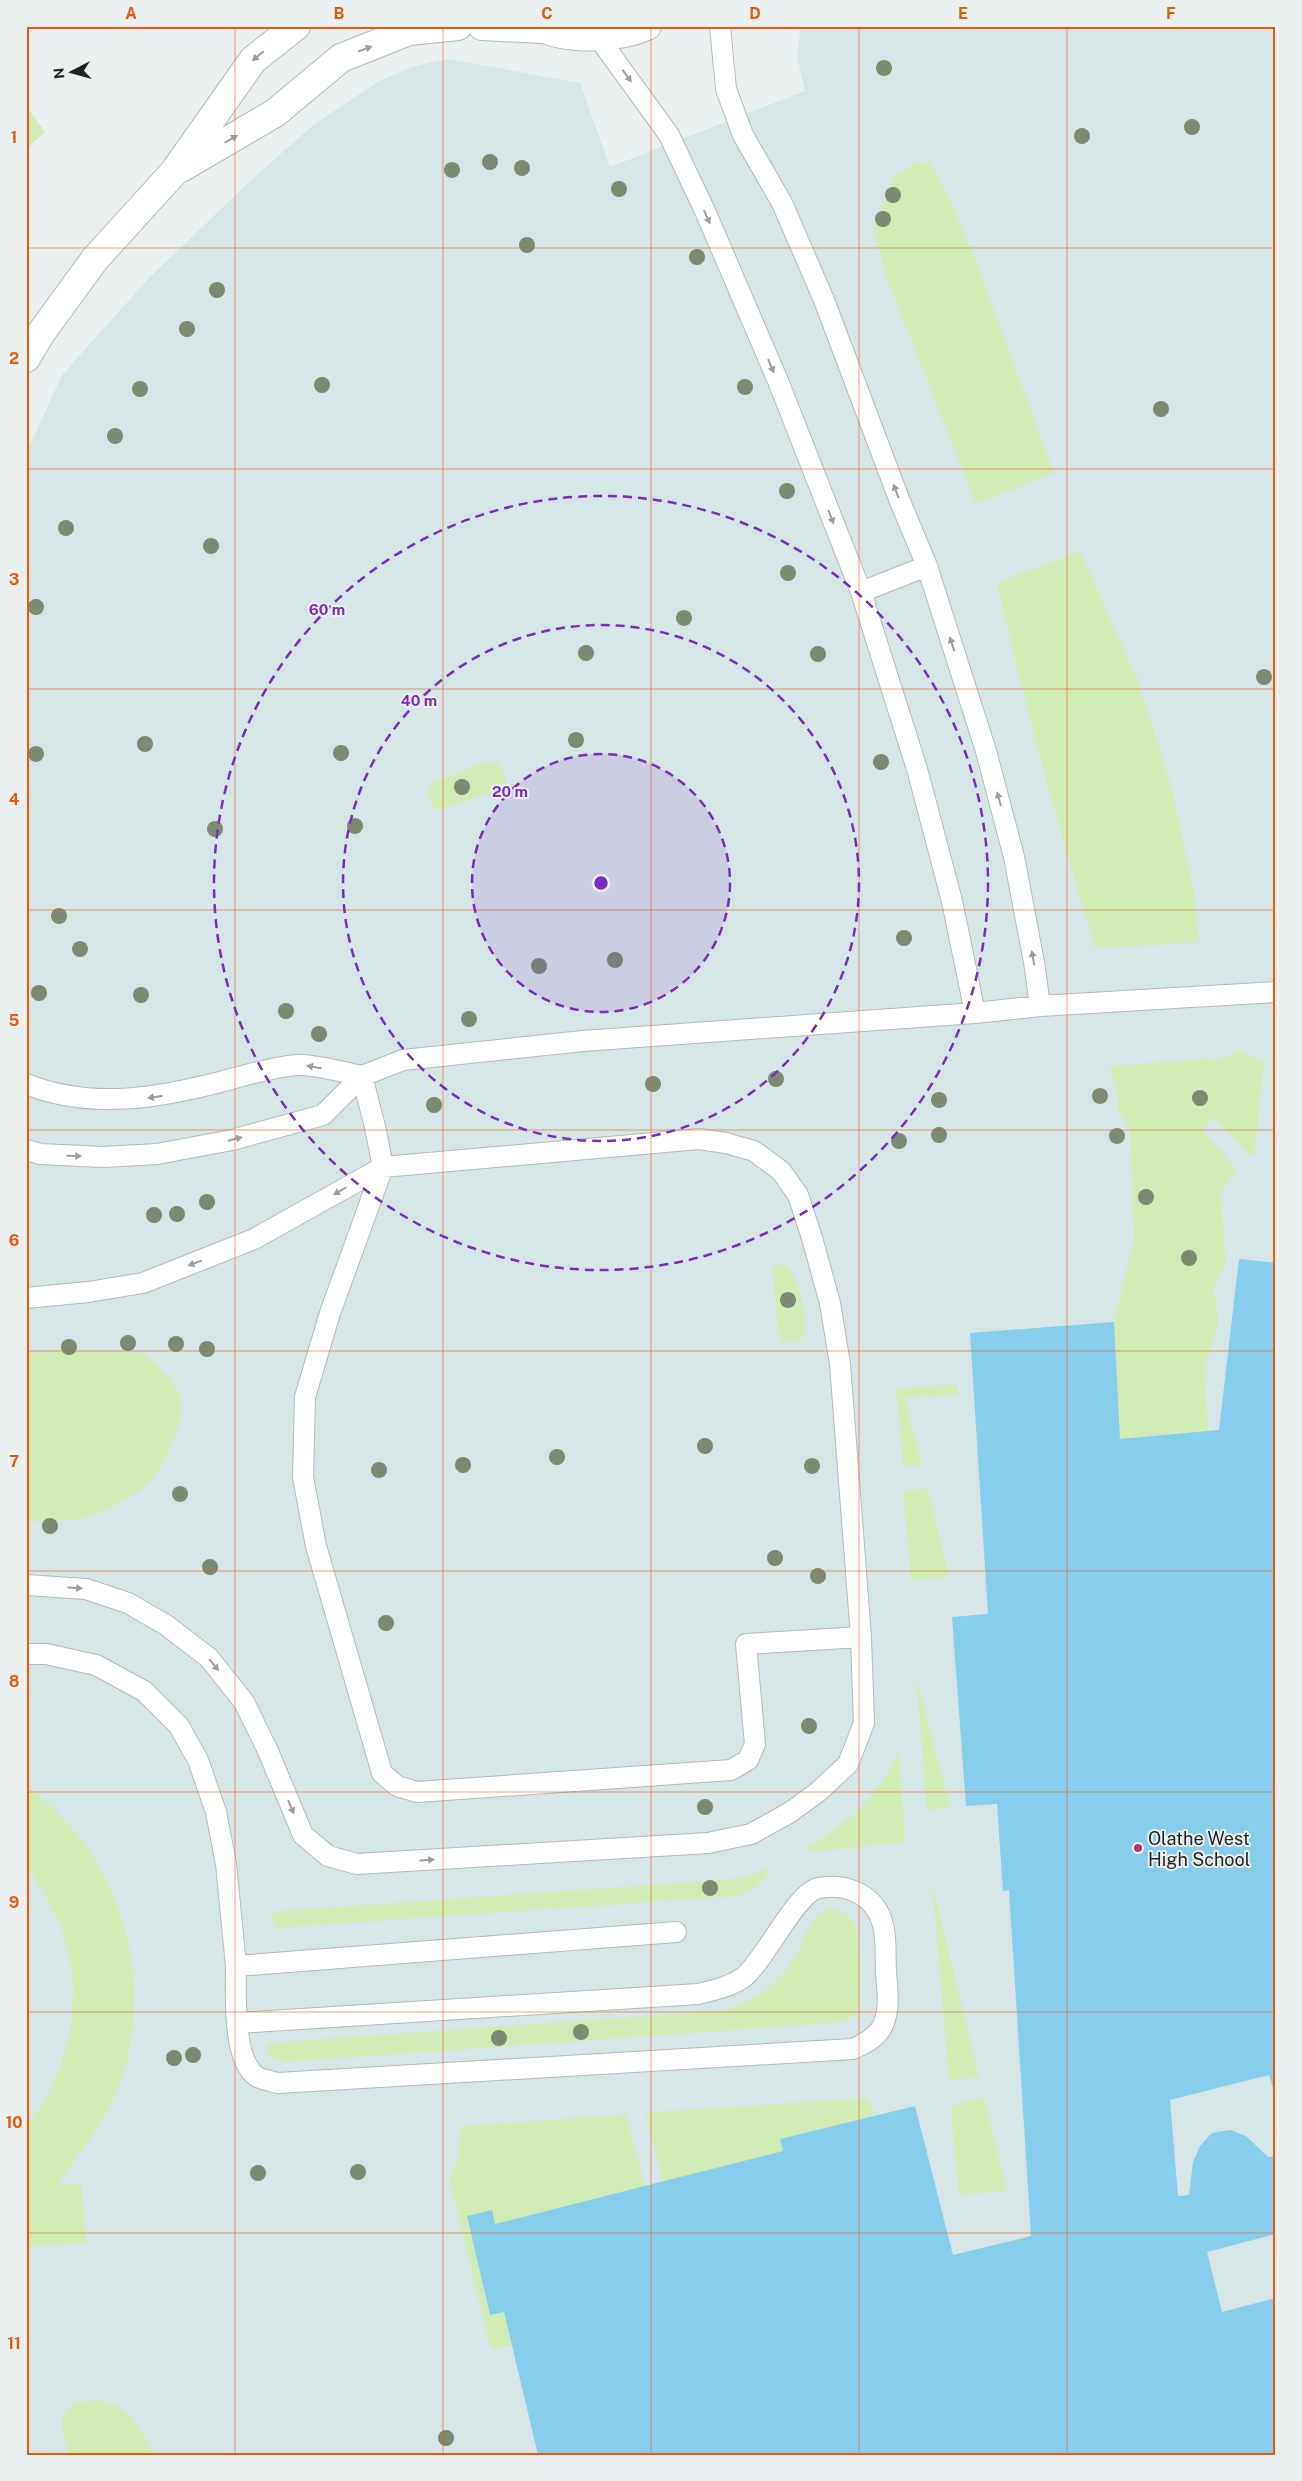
<svg xmlns="http://www.w3.org/2000/svg" width="1302" height="2481" font-family="'Public Sans',sans-serif">
  <style>
    .built { fill: #d6e5e5 }
    .green { fill: #d1ebb5 }
    .building { fill: #87ceed }
    .lines { fill: none; stroke-linecap: round; stroke-linejoin: round }
    .service-casing { stroke: #b5baba; stroke-width: 22 }
    .tertiary-casing { stroke: #b5baba; stroke-width: 30 }
    .service { stroke: #fff; stroke-width: 20 }
    .tertiary { stroke: #fff; stroke-width: 28 }
    .tree { fill: #7d8971 }
    .oneway { fill: #9c9d9d }
    .grid { fill: none; stroke: #e8590c; stroke-width: 1; stroke-opacity: 0.55 }
    .ring { fill: none; stroke: #7b2cbf; stroke-width: 2.5; stroke-dasharray: 9 6 }
    .poi-dot { fill: #bb3371; stroke: #eaf0f0; stroke-width: 2 }
    .labels { text-anchor: middle; dominant-baseline: central; stroke-width: 4; stroke-linejoin: round; paint-order: stroke }
    .poi-label { font-size: 18px; fill: #232525; stroke: #eaf0f0; text-anchor: start }
    .centre { fill: #7b2cbf; stroke: #eaf0f0; stroke-width: 2.5 }
    .ring-label { font-size: 15px; text-anchor: middle; font-weight: bold; fill: #7b2cbf; stroke: #eaf0f0; stroke-width: 4; stroke-linejoin: round; paint-order: stroke }
    .neatline { fill: none; stroke: #e8590c; stroke-width: 2 }
    .grid-label { font-size: 16px; text-anchor: middle; font-weight: bold; fill: #e8590c }
  </style>
  <rect width="100%" height="100%" fill="#eaf0f0"/>
  <path class="built" d="M801,26h475v2429h-1250v-2001l36,-79 87,-97 98,-94 66,-59 66,-44 36,-15 33,-7 132,24 30,84 195,-76 -8,-35z"/>
  <path class="green" d="M26,106l19,26 -19,17z
    M916,163h14l15,26 27,62 82,222 -78,31 -90,-228 -12,-47 21,-54z
    M1080,551l58,130 34,108 22,105 5,48 -103,6c-38,-119 -71,-242 -99,-365z
    M488,761c11,1 16,10 18,20l-4,8 -63,21 -7,-3 -4,-15 6,-10z
    M1240,1051l24,11 -10,93 -3,1 -37,-39 -13,13 37,40 -18,22 6,71 -13,26 6,32 -15,48 4,62 -88,8 -6,-117 20,-83 -4,-109 -12,-19v-13l-7,-32 114,-8z
    M775,1265l12,1c11,11 23,57 16,72l-9,5 -12,-3 -3,-5 -7,-66z
    M61,1351l84,2c10,11 29,26 34,41 9,24 -16,77 -35,93 -16,12 -38,24 -57,30 -16,5 -43,3 -61,4v-168z
    M957,1384l1,11 -53,3 17,67 -19,1 -7,-78z
    M928,1489l21,88 -38,3 -8,-89z
    M916,1675l34,132 -23,3z
    M899,1755l6,87 -100,10 3,-5c36,-21 72,-51 88,-91z
    M26,1786c87,62 127,174 100,278 -11,44 -40,82 -67,117l2,4 20,-1 5,59 -60,4v-121l18,-23 16,-35 10,-36 4,-45 -3,-22 -9,-37 -23,-44 -13,-18z
    M768,1869l1,5c-10,10 -20,21 -35,22l-459,32 -5,-16 453,-32 20,-2z
    M932,1883l47,194 -30,3z
    M831,1909c10,2 18,5 23,14 7,17 4,61 6,82l-4,9 -13,8 -558,40 -13,-4 -6,-7 2,-6 16,-3 436,-31c24,-7 45,-17 62,-37 8,-8 15,-18 19,-29 8,-17 10,-32 30,-36z
    M984,2097l23,94 -48,3 -8,-88z
    M869,2098l4,18 -93,23 3,12 -120,31 -17,-69z
    M626,2115l19,71 -150,38 -3,-13 -25,5 23,99 14,-3 8,33 -21,4 -42,-171 10,-21 1,-31z
    M102,2401c37,11 33,28 55,54h-87l-7,-17 -1,-21 13,-15z"/>
  <path class="building" d="M1239,1259l37,4v835l-7,-23 -99,25 8,96 11,-1 4,-33 7,-16 12,-13 18,-3 16,6 22,21 8,-1v78l-69,18 15,60 54,-14v157h-738l-34,-143 -14,3 -23,-99 25,-6 3,14 288,-73 -3,-12 135,-33 38,149 78,-19 -22,-346 -6,1 -6,-87 -31,2 -14,-189 36,-3 -18,-281 144,-11 6,117 99,-9z"/>
  <g class="lines">
    <g class="service-casing">
      <path id="service" d="M720,26l6,63 17,46 39,68 42,97 75,199 28,67 59,185 28,106 20,105 6,44
        M598,37l71,98 36,76 73,170 83,211 56,177 35,132 23,112
        M861,592l66,-26
        M26,1084c65,26 133,14 198,-3 18,-5 60,-17 78,-16 19,1 40,7 60,11
        M26,1150l15,4 62,3 54,-3 75,-14 91,-25 39,-39
        M26,1298l62,-6 55,-9 111,-44 129,-72 316,-28 27,4 28,8 27,20 17,24 14,43 18,65 10,61 21,273 3,86 -16,41 -30,28 -29,21 -38,21 -43,9 -351,21 -29,-8 -25,-21 -35,-84 -24,-49 -35,-44 -43,-33 -38,-22 -42,-14 -60,-4
        M861,1637l-115,7 9,100 -7,16 -17,10 -314,22 -20,-6 -15,-13 -66,-227 -13,-69 2,-80 25,-84 53,-146 -8,-40 -13,-51 41,-16 180,-19 392,-28 65,-7 236,-14
        M26,1654h20l50,11 48,26 35,35 19,34 18,52 10,52 10,102 440,-34
        M236,1966c0,27 -4,92 20,110 5,4 16,5 22,7l575,-34c11,-5 23,-11 29,-22 9,-17 5,-38 4,-56 -1,-15 1,-32 -3,-46 -7,-30 -36,-42 -64,-37 -22,3 -54,72 -75,89 -14,10 -30,13 -46,17l-461,29"/>
    </g>
    <g class="tertiary-casing">
      <path id="tertiary" d="M482,26l61,3
        M538,26c29,15 79,13 109,0
        M181,168l94,-55 66,-55 68,-27 49,-5
        M26,358l15,-25 54,-74 79,-87 79,-112 43,-34"/>
    </g>
    <use href="#service" class="service"/>
    <use href="#tertiary" class="tertiary"/>
  </g>
  <g class="tree">
    <circle cx="884" cy="68" r="8"/>
    <circle cx="1192" cy="127" r="8"/>
    <circle cx="1082" cy="136" r="8"/>
    <circle cx="490" cy="162" r="8"/>
    <circle cx="522" cy="168" r="8"/>
    <circle cx="452" cy="170" r="8"/>
    <circle cx="619" cy="189" r="8"/>
    <circle cx="893" cy="195" r="8"/>
    <circle cx="883" cy="219" r="8"/>
    <circle cx="527" cy="245" r="8"/>
    <circle cx="697" cy="257" r="8"/>
    <circle cx="217" cy="290" r="8"/>
    <circle cx="187" cy="329" r="8"/>
    <circle cx="322" cy="385" r="8"/>
    <circle cx="745" cy="387" r="8"/>
    <circle cx="140" cy="389" r="8"/>
    <circle cx="1161" cy="409" r="8"/>
    <circle cx="115" cy="436" r="8"/>
    <circle cx="787" cy="491" r="8"/>
    <circle cx="66" cy="528" r="8"/>
    <circle cx="211" cy="546" r="8"/>
    <circle cx="788" cy="573" r="8"/>
    <circle cx="36" cy="607" r="8"/>
    <circle cx="684" cy="618" r="8"/>
    <circle cx="586" cy="653" r="8"/>
    <circle cx="818" cy="654" r="8"/>
    <circle cx="1264" cy="677" r="8"/>
    <circle cx="576" cy="740" r="8"/>
    <circle cx="145" cy="744" r="8"/>
    <circle cx="341" cy="753" r="8"/>
    <circle cx="36" cy="754" r="8"/>
    <circle cx="881" cy="762" r="8"/>
    <circle cx="462" cy="787" r="8"/>
    <circle cx="355" cy="826" r="8"/>
    <circle cx="215" cy="829" r="8"/>
    <circle cx="59" cy="916" r="8"/>
    <circle cx="904" cy="938" r="8"/>
    <circle cx="80" cy="949" r="8"/>
    <circle cx="615" cy="960" r="8"/>
    <circle cx="539" cy="966" r="8"/>
    <circle cx="39" cy="993" r="8"/>
    <circle cx="141" cy="995" r="8"/>
    <circle cx="286" cy="1011" r="8"/>
    <circle cx="469" cy="1019" r="8"/>
    <circle cx="319" cy="1034" r="8"/>
    <circle cx="776" cy="1079" r="8"/>
    <circle cx="653" cy="1084" r="8"/>
    <circle cx="1100" cy="1096" r="8"/>
    <circle cx="1200" cy="1098" r="8"/>
    <circle cx="939" cy="1100" r="8"/>
    <circle cx="434" cy="1105" r="8"/>
    <circle cx="939" cy="1135" r="8"/>
    <circle cx="1117" cy="1136" r="8"/>
    <circle cx="899" cy="1141" r="8"/>
    <circle cx="1146" cy="1197" r="8"/>
    <circle cx="207" cy="1202" r="8"/>
    <circle cx="177" cy="1214" r="8"/>
    <circle cx="154" cy="1215" r="8"/>
    <circle cx="1189" cy="1258" r="8"/>
    <circle cx="788" cy="1300" r="8"/>
    <circle cx="128" cy="1343" r="8"/>
    <circle cx="176" cy="1344" r="8"/>
    <circle cx="69" cy="1347" r="8"/>
    <circle cx="207" cy="1349" r="8"/>
    <circle cx="705" cy="1446" r="8"/>
    <circle cx="557" cy="1457" r="8"/>
    <circle cx="463" cy="1465" r="8"/>
    <circle cx="812" cy="1466" r="8"/>
    <circle cx="379" cy="1470" r="8"/>
    <circle cx="180" cy="1494" r="8"/>
    <circle cx="50" cy="1526" r="8"/>
    <circle cx="775" cy="1558" r="8"/>
    <circle cx="210" cy="1567" r="8"/>
    <circle cx="818" cy="1576" r="8"/>
    <circle cx="386" cy="1623" r="8"/>
    <circle cx="809" cy="1726" r="8"/>
    <circle cx="705" cy="1807" r="8"/>
    <circle cx="710" cy="1888" r="8"/>
    <circle cx="581" cy="2032" r="8"/>
    <circle cx="499" cy="2038" r="8"/>
    <circle cx="193" cy="2055" r="8"/>
    <circle cx="174" cy="2058" r="8"/>
    <circle cx="358" cy="2172" r="8"/>
    <circle cx="258" cy="2173" r="8"/>
    <circle cx="446" cy="2438" r="8"/>
  </g>
  <defs><path id="oneway-solid" d="M-6-.8H1V-3.2L6.5 0L1 3.2V.8H-6Z" transform="scale(1.25)"/></defs>
  <g class="oneway">
    <use href="#oneway-solid" transform="translate(365 49) rotate(-21)"/>
    <use href="#oneway-solid" transform="translate(258 56) rotate(140)"/>
    <use href="#oneway-solid" transform="translate(627 76) rotate(54)"/>
    <use href="#oneway-solid" transform="translate(231 139) rotate(-30)"/>
    <use href="#oneway-solid" transform="translate(707 217) rotate(66)"/>
    <use href="#oneway-solid" transform="translate(771 366) rotate(67)"/>
    <use href="#oneway-solid" transform="translate(896 491) rotate(-111)"/>
    <use href="#oneway-solid" transform="translate(831 517) rotate(69)"/>
    <use href="#oneway-solid" transform="translate(952 644) rotate(-108)"/>
    <use href="#oneway-solid" transform="translate(999 799) rotate(-105)"/>
    <use href="#oneway-solid" transform="translate(1033 958) rotate(-100)"/>
    <use href="#oneway-solid" transform="translate(314 1067) rotate(-170)"/>
    <use href="#oneway-solid" transform="translate(155 1097) rotate(171)"/>
    <use href="#oneway-solid" transform="translate(235 1139) rotate(-14)"/>
    <use href="#oneway-solid" transform="translate(74 1156) rotate(2)"/>
    <use href="#oneway-solid" transform="translate(340 1191) rotate(150)"/>
    <use href="#oneway-solid" transform="translate(195 1263) rotate(159)"/>
    <use href="#oneway-solid" transform="translate(75 1588) rotate(4)"/>
    <use href="#oneway-solid" transform="translate(214 1665) rotate(51)"/>
    <use href="#oneway-solid" transform="translate(291 1807) rotate(67)"/>
    <use href="#oneway-solid" transform="translate(427 1860) rotate(-4)"/>
  </g>
  <path class="grid" d="M235,26v2429M443,26v2429M651,26v2429M859,26v2429M1067,26v2429M26,248h1250M26,469h1250M26,689h1250M26,910h1250M26,1130h1250M26,1351h1250M26,1571h1250M26,1792h1250M26,2012h1250M26,2233h1250"/>
  <circle cx="601" cy="883" r="129" fill="#7b2cbf" fill-opacity=".12"/>
  <g class="ring">
    <circle cx="601" cy="883" r="129"/>
    <circle cx="601" cy="883" r="258"/>
    <circle cx="601" cy="883" r="387"/>
  </g>
  <circle class="poi-dot" cx="1138" cy="1848" r="5"/>
  <g class="labels">
    <g class="poi-label">
      <text x="1148" y="1838">Olathe West<tspan x="1148" dy="21">High School</tspan></text>
    </g>
  </g>
  <circle cx="601" cy="883" r="8" class="centre"/>
  <g class="ring-label">
    <text x="327" y="615">60 m</text>
    <text x="419" y="706">40 m</text>
    <text x="510" y="797">20 m</text>
  </g>
  <rect width="1302" height="2481" fill="none" stroke="#eaf0f0" stroke-width="55"/>
  <g transform="translate(72 72) rotate(264)" stroke="#eaf0f0" stroke-width="4" paint-order="stroke">
  <path d="M0-4L9 19L0 12L-9 19Z" fill="#232525"/>
  <text y="-8" font-size="14" font-weight="bold" text-anchor="middle" fill="#232525">N</text>
  </g>
  <rect x="28" y="28" width="1246" height="2426" class="neatline"/>
  <g class="grid-label">
    <text x="131" y="19">A</text>
    <text x="339" y="19">B</text>
    <text x="547" y="19">C</text>
    <text x="755" y="19">D</text>
    <text x="963" y="19">E</text>
    <text x="1171" y="19">F</text>
    <text x="14" y="143">1</text>
    <text x="14" y="364">2</text>
    <text x="14" y="585">3</text>
    <text x="14" y="805">4</text>
    <text x="14" y="1026">5</text>
    <text x="14" y="1246">6</text>
    <text x="14" y="1467">7</text>
    <text x="14" y="1687">8</text>
    <text x="14" y="1908">9</text>
    <text x="14" y="2128">10</text>
    <text x="14" y="2349">11</text>
  </g>
</svg>
